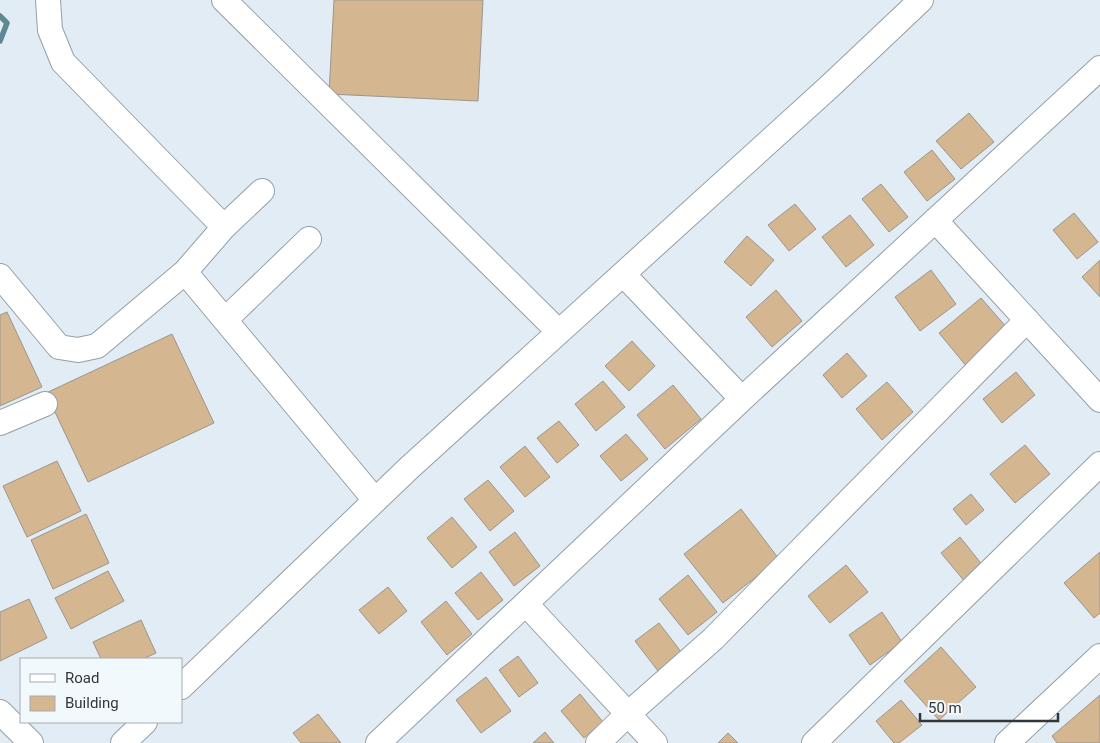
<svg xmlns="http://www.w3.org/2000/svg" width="1100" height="743" font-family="Roboto,sans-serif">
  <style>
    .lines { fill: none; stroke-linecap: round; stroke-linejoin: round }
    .stream { stroke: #608893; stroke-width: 5.5 }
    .building { fill: #d4b690; stroke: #9c958d }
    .minor-casing { stroke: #959fa6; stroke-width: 26 }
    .minor { stroke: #fff; stroke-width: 24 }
  </style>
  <rect width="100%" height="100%" fill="#e2ecf4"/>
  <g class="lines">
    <path class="stream" d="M0,16l7,7 -7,18"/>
  </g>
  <path class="building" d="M334,0h149l-5,101 -149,-7z
    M969,113l25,29 -33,27 -25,-28z
    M932,150l23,29 -28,22 -23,-29z
    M881,184l27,33 -19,15 -27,-33z
    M795,204l21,25 -27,22 -21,-26z
    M1074,213l24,29 -21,17 -24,-29z
    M850,215l24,30 -28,22 -24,-30z
    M747,236l27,24 -23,26 -27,-24z
    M1100,260v37l-18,-20z
    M931,270l25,34 -36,27 -25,-34z
    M776,290l26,31 -30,26 -26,-30z
    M981,298l34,39 -43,36 -33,-40z
    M7,312l35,75 -42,19v-91z
    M172,334l42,89 -126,59 -42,-89z
    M632,341l23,25 -26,25 -24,-25z
    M847,353l20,23 -25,22 -19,-23z
    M1016,372l19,23 -33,28 -19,-24z
    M603,381l22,26 -29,24 -21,-27z
    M887,382l26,30 -31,28 -26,-31z
    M673,385l28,34 -36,30 -28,-34z
    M559,421l20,24 -22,18 -20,-25z
    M626,434l22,25 -27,22 -21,-25z
    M1025,445l25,29 -35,29 -25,-29z
    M525,446l25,31 -25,20 -25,-30z
    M57,461l24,50 -54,26 -24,-51z
    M488,480l26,31 -24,20 -26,-32z
    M971,494l13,16 -18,15 -13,-16z
    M741,509l38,50 -56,44 -39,-49z
    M86,514l23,49 -56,26 -22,-49z
    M452,517l25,30 -25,21 -25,-30z
    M515,532l25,34 -26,20 -25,-34z
    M960,537l24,30 -18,16 -25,-30z
    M1100,552v61l-6,5 -30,-35z
    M846,565l22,27 -38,31 -22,-27z
    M108,571l16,30 -53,28 -16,-31z
    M481,572l22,28 -25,20 -23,-27z
    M688,575l29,37 -29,23 -29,-36z
    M388,587l19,24 -28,23 -20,-24z
    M29,599l18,39 -47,23v-49z
    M446,601l26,33 -25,21 -26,-33z
    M882,612l20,30 -32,23 -21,-30z
    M141,620l15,33 -13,6h-42l-8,-17z
    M659,623l23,30 -24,18 -23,-30z
    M941,647l35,40 -37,33 -35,-39z
    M518,656l20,27 -19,14 -20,-27z
    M486,677l25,34 -30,22 -25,-33z
    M580,694l23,28 -19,16 -23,-27z
    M1100,695v48h-43l-5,-7z
    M901,700l21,25 -23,18h-5l-18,-22z
    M318,714l23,29h-40l-8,-10z
    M545,732l9,11h-21z
    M728,733l10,10h-20z"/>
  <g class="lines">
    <g class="minor-casing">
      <path id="minor" d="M48,0l2,30 13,32 161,165 -39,45 190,228
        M224,0l335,332
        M935,220l165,180
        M224,227l38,-36
        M623,274l119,125
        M0,276l59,71 19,3 19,-4 88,-74
        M226,319l83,-80
        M0,423l45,-19
        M526,604l129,139
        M181,687l228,-219 420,-381 92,-87
        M0,712l31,31
        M123,743l22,-21
        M378,743l364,-344 358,-331
        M598,743l30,-29 85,-75 314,-319
        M814,743l286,-279
        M1007,743l93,-87"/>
    </g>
    <use href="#minor" class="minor"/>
  </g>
  <rect x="20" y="658" width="162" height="65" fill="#f2f9fd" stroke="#a6abaf"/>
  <rect x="30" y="674" width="25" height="8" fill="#ffffff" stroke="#a6abaf"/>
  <text x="65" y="683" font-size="15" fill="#33373a">Road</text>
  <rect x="30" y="696" width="25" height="15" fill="#d4b690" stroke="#a6abaf"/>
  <text x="65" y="708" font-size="15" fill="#33373a">Building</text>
  <path d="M920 713v8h138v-8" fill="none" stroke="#33373a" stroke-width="2.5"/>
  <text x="928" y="713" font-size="15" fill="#33373a" stroke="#f2f9fd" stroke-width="4" paint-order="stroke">50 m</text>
</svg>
